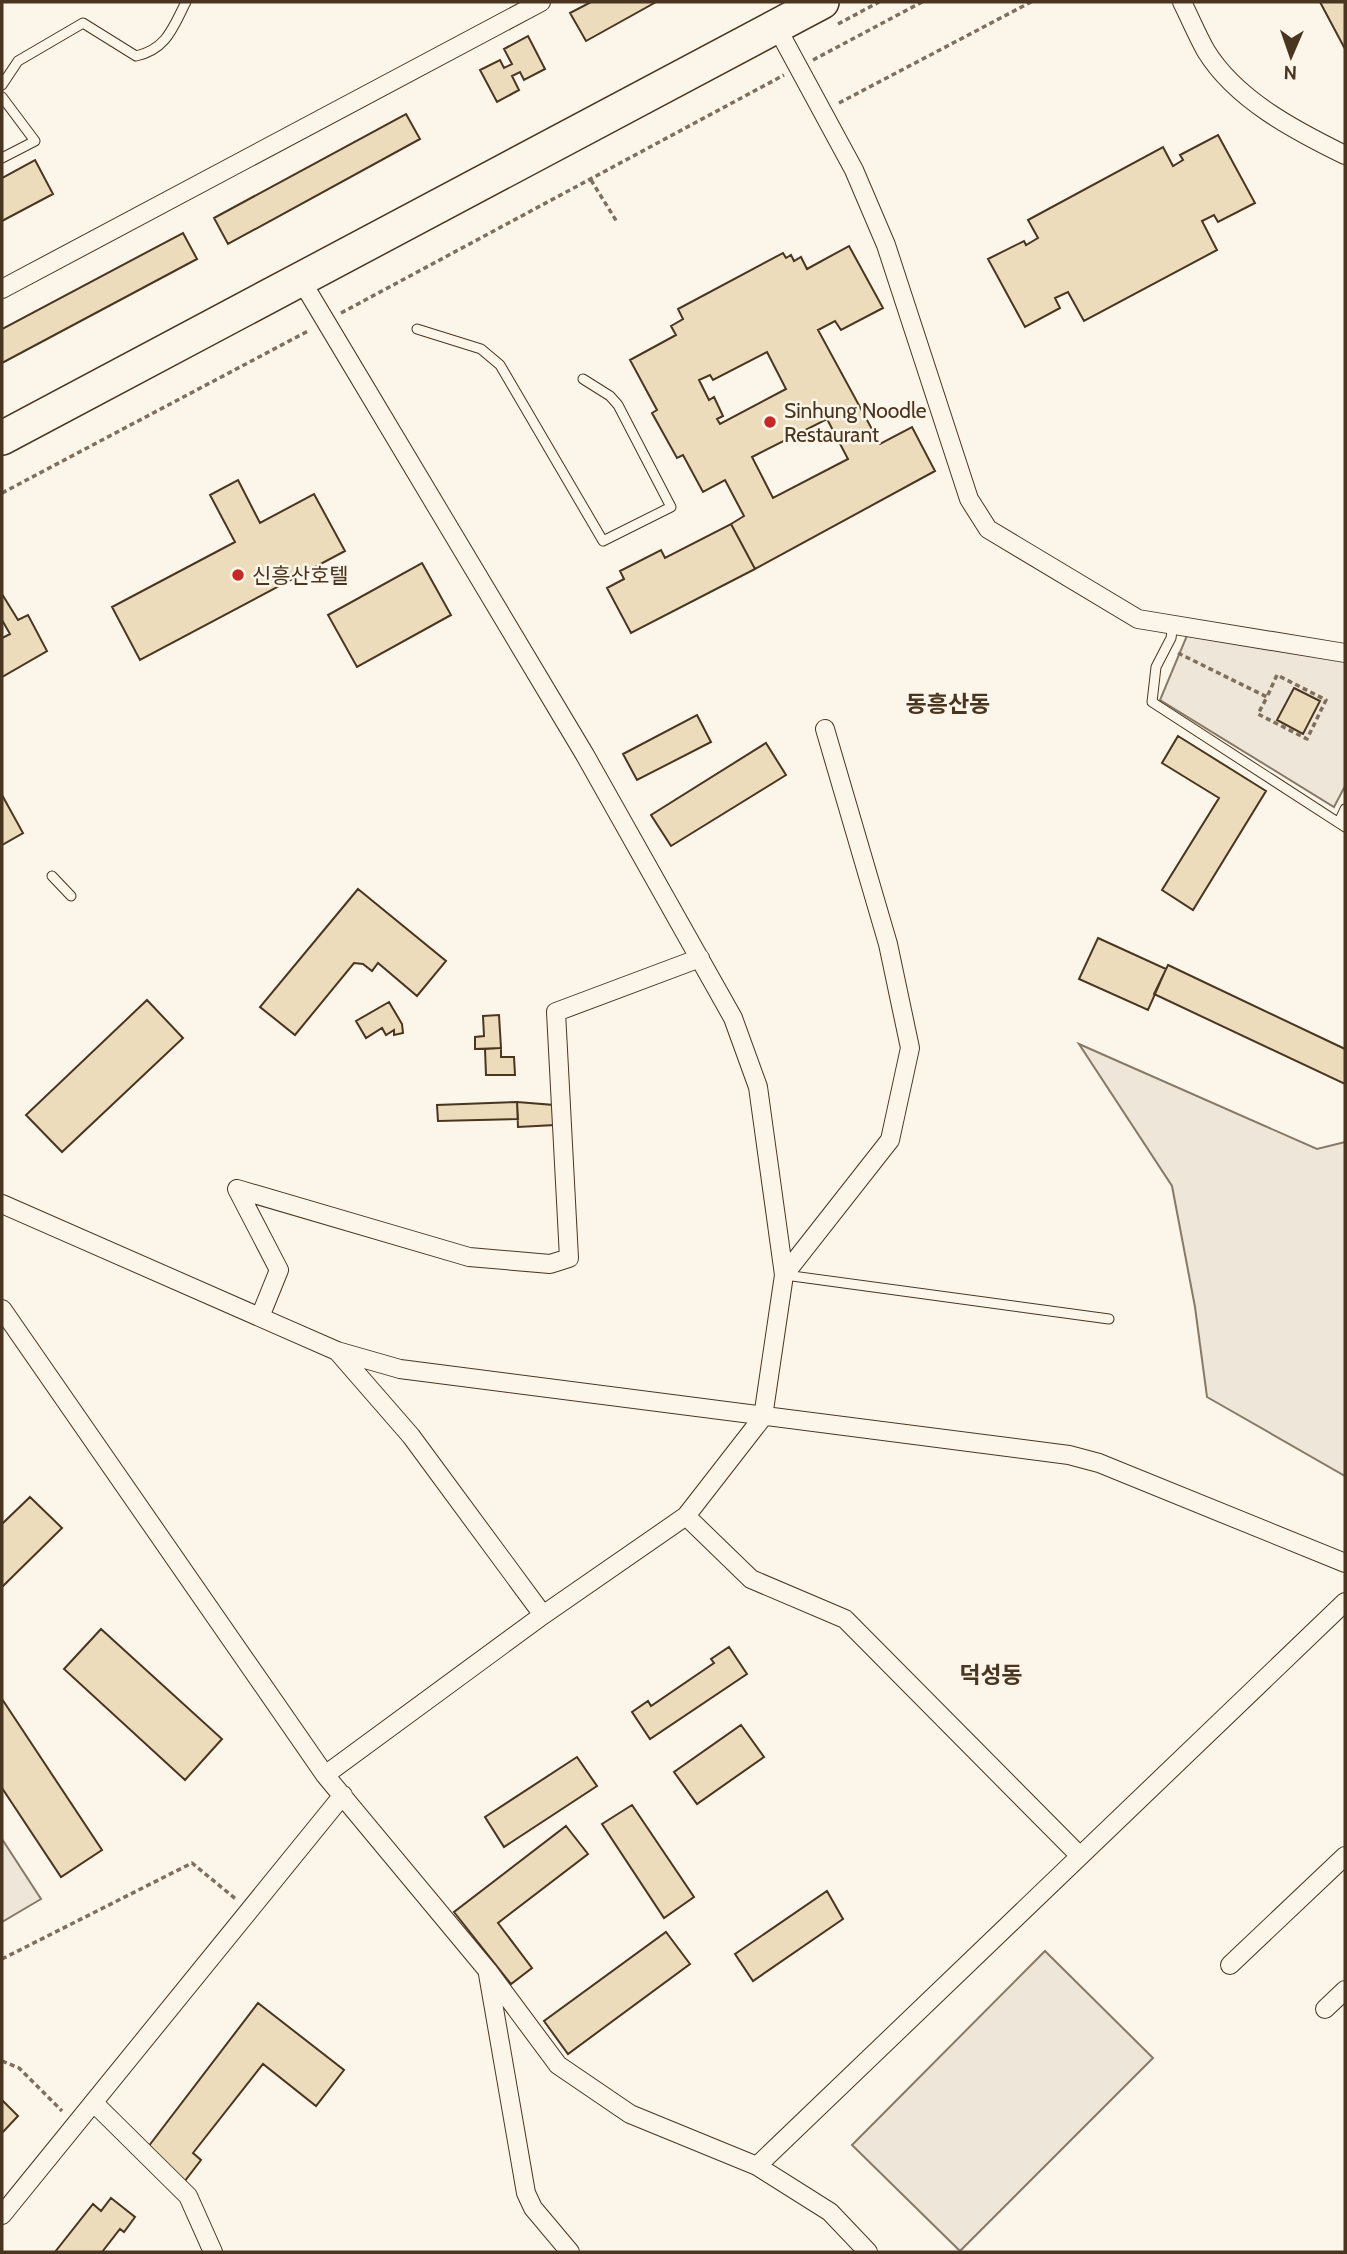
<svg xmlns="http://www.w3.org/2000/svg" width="1347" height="2254" font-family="Cabin,'Noto Sans KR',sans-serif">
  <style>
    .green { fill: #ede6d9; stroke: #887966; stroke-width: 2 }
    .building { fill: #ecdcbc; stroke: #4a3520; stroke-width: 2; fill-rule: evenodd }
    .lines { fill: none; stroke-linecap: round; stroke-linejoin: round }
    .lane-casing { stroke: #4a3520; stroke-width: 11 }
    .street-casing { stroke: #4a3520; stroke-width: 20 }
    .highway-casing { stroke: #4a3520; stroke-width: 36 }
    .path { stroke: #7f6f5c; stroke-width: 3.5; stroke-dasharray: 5 3.5; stroke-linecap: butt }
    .lane { stroke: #fbf6e9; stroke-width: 9 }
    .street { stroke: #fbf6e9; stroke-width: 18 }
    .highway { stroke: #fbf6e9; stroke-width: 33 }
    .poi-dot { fill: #c62828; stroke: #fbf6e9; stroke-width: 2.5 }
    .labels { text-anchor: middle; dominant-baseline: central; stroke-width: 5; stroke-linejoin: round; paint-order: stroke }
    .poi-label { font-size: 21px; fill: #4a3520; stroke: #fbf6e9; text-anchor: start }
    .neighbourhood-label { font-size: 23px; font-weight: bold; fill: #4a3520; stroke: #fbf6e9 }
  </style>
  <rect width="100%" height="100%" fill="#fbf6e9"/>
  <path class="green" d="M1188,633l157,26v127l-11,21 -174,-107z
    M1079,1044l238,105 28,-7v334l-138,-79 -12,-90 -23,-121z
    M2,1839l39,60 -39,23z
    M1045,1951l108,107 -193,193 -108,-106z"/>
  <path class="building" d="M591,2h65l-70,39 -16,-28z
    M1320,2h25v47z
    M528,36l17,33 -21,11 -4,-8 -8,4 7,14 -22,12 -17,-32 20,-10 4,8 8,-4 -8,-15z
    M406,114l14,25 -192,105 -14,-26z
    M1218,135l37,68 -37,19 -4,-7 -12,6 15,29 -133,71 -16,-29 -13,6 5,10 -35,19 -37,-68 36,-18 2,4 12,-7 -10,-18 135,-73 10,19 10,-6 -3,-5z
    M35,160l18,34 -51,27v-43z
    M183,233l14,26 -195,104v-34z
    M849,246l34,62 -42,22 -6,-9 -17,9 62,114 32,-17 23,44 -180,98 -24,-45 13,-8 -19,-36 -22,12 -20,-37 -6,3 -25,-45 5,-3 -27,-50 46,-25 -5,-9 12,-7 -5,-10 105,-56 3,5 5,-3 3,6 7,-4 6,12zM767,352l19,37 -66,35 -3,-5 6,-3 -9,-19 -5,3 -10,-20 11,-5 3,5zM827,419l21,40 -75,39 -21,-41z
    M238,480l22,43 54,-29 31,57 -205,109 -28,-53 123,-65 -25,-47z
    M731,524l24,45 -124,64 -24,-45 17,-9 -4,-8 41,-21 4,8z
    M422,563l29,52 -94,52 -29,-52z
    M2,594l16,26 10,-5 19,36 -45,26v-39l8,-4 -8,-14z
    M1294,688l26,13 -17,33 -26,-14z
    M697,715l14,27 -74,38 -14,-26z
    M1178,736l88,55 -73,119 -31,-20 57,-92 -57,-35z
    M766,743l20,32 -115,71 -20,-31z
    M2,795l21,38 -21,12z
    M358,889l88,72 -29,35 -39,-33 -6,8 -9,-7 -9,-1 -59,72 -35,-28z
    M1098,938l68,31 -18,41 -69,-31z
    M1168,965l177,84v35l-191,-90z
    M147,1000l36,38 -121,114 -36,-37z
    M389,1002l13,22 1,9 -9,2v-5l-8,5 -4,-7 -16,10 -10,-17z
    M499,1015l2,33 -26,1v-12l9,-1 -1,-20z
    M501,1048v9h13l1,18h-29l-1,-26z
    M517,1102l37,3 1,20 -37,2z
    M517,1102l1,17 -80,2 -1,-16z
    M30,1497l32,31 -60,59v-63z
    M101,1629l121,110 -37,41 -121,-111z
    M729,1647l18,27 -97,65 -18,-27 16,-11 3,5 63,-43 -3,-4z
    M2,1699l100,151 -41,27 -59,-89z
    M741,1725l23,32 -67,47 -23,-32z
    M577,1757l20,29 -93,61 -19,-30z
    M632,1805l62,92 -30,21 -62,-94z
    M566,1826l22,28 -90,69 34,45 -21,16 -57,-72z
    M827,1891l16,28 -90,62 -18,-27z
    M666,1932l24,32 -122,90 -24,-33z
    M258,2003l86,67 -28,36 -53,-42 -70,89 8,7 -17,22 -39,-31z
    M2,2100l16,16 -16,17z
    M111,2198l24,19 -11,15 -4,-3 -18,23h-47l38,-48 8,7z"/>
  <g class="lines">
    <g class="lane-casing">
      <path id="lane" d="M2,85l16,-24 65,-38 53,33c31,-7 37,-29 50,-54
        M2,97l33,44 -33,17
        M417,329l64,20 19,16 103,176 68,-34 -53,-102 -8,-9 -27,-17
        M1173,624l-2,14 -15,29 -4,35 193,125
        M1339,822l6,-13
        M52,876l19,20
        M785,1275l324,44"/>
    </g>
    <g class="street-casing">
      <path id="street" d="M1182,2c8,16 15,33 24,49 30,49 90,80 139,104
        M776,26l78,144 32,75 83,254 19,30 150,90 207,34
        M301,280l284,475 148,263 25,69 26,188 -21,142 -77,99 -143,99 -218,160
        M2,289l539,-287
        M237,1189l232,68 81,7 19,-6 -13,-246 144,-54
        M237,1189l42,81 -19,47
        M2,1204l335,147 63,18 669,86 30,8 246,100
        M784,1275l106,-135 20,-92 -22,-104 -63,-215
        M2,1309l323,466 163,196 70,94 72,49 127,52 73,46 38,40
        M337,1351l74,85 132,179
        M686,1516l65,63 94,40 235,237
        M1230,1965l115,-109
        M488,1974l38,219 7,15 37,44
        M1325,2009l20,-19
        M95,2104l93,92 25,56
        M757,2166l588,-564
        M2,2215l341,-420"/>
    </g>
    <g class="highway-casing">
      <path id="highway" d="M2,438l820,-436"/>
    </g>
    <path class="path" d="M838,24l41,-22
      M813,60l109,-58
      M839,103l192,-101
      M591,180l26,42
      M341,313l443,-238
      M2,493l308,-163
      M1178,653l89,44 -9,17 49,25 19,-39 -49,-25 -10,22
      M2,1959l190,-96 45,37
      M2,2061l17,7 43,43"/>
    <use href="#lane" class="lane"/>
    <use href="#street" class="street"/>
    <use href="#highway" class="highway"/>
  </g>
  <g class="poi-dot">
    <circle cx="770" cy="422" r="7"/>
    <circle cx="238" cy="575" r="7"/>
  </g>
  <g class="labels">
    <g class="poi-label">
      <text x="784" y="410">Sinhung Noodle<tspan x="784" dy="24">Restaurant</tspan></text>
      <text x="252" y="575">신흥산호텔</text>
    </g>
    <g class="neighbourhood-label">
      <text x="948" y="704">동흥산동</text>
      <text x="991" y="1675">덕성동</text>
    </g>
  </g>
  <rect width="1347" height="2254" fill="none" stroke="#4a3520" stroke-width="7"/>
  <g transform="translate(1291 56) rotate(182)" stroke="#fbf6e9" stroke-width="5" paint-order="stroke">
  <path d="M0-5L12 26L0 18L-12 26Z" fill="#4a3520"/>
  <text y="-10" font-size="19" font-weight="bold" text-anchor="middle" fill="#4a3520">N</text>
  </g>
</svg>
